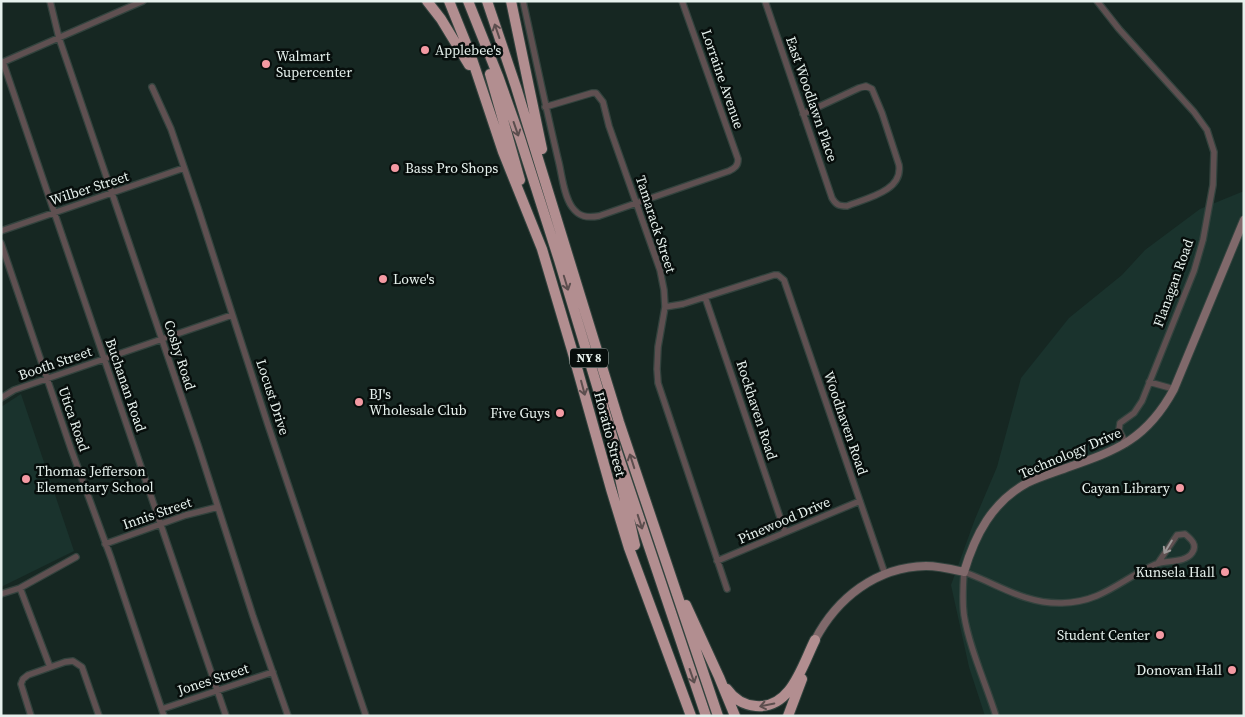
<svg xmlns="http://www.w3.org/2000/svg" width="1245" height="717" font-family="'Source Serif 4',serif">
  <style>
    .built { fill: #1a332d }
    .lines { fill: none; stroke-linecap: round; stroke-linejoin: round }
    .street-casing { stroke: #33433e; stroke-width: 8 }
    .secondary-casing { stroke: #33433e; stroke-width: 10 }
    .highway-casing { stroke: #33433e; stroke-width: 12 }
    .street { stroke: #5f5051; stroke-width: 5.5 }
    .secondary { stroke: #80696b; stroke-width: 8 }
    .highway { stroke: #b28e90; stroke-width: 10 }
    .oneway { stroke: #5c4e4e }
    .oneway2 { stroke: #9c9897 }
    .poi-dot { fill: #f49aa3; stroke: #070e0c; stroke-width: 2 }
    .labels { text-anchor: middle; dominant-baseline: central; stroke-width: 5; stroke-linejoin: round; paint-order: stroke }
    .shield { fill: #070e0c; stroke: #a3adaa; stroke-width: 1 }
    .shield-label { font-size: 12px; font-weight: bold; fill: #e6f1ed }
    .poi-label { font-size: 14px; fill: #e6f1ed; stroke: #070e0c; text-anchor: start }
    .street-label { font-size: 14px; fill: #e6f1ed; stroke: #070e0c }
  </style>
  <rect width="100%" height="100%" fill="#162722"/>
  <path class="built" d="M1244,191v525h-259l-16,-49 -18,-82 24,-66 22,-52 24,-89 48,-60 53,-43 23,-25 55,-41z
    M21,394l53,157 -73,36v-180z"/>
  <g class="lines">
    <g class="street-casing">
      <path id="street" d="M50,1l9,37 139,407 55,171 35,100
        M523,1c12,54 23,108 36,162 3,13 5,33 13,44 7,10 15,11 27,9l130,-45c6,-3 9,-5 9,-12l-56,-158
        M765,1l67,197c4,7 7,8 15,8 20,-8 56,-15 52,-41l-17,-52 -10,-24 -6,-3 -7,2 -56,26
        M1097,1l22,28 75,83 13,18 7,22 -1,33 -10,55 -9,31 -52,130 -8,12 -14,10 -1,7 7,14
        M3,62l223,654
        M1,63l142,-62
        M152,87l19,42 27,79 70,217 98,291
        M545,107l47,-14h4l7,9 6,24 51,144 4,20 1,17 -7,40 -1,22 1,14 69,206
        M1,231l183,-63
        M1,243l70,206 40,109 53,158
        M705,297l80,235
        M665,307l18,-3 91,-29h4l6,5 101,294
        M1149,382l25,7
        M1,398l13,-8 218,-75
        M105,544l81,-29 32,-8
        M717,561l143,-60
        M20,588l30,79
        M1,594l19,-6 56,-31
        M162,709l111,-37
        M31,716l-10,-32 2,-5 5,-4 37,-13 8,-1 9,6 17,49
        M996,716c-10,-32 -27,-69 -32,-101 -2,-15 -1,-29 0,-43 34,12 60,32 98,31 41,-1 59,-24 94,-39 11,-4 29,-1 36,-11 6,-8 -1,-14 -7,-19l-8,1 -19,28"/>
    </g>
    <g class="secondary-casing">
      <path id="secondary" d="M815,640c22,-42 61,-73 111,-74 13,0 25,3 38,6 11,-37 28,-70 63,-89 12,-6 26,-10 39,-15 52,-18 81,-29 108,-79l70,-169"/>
    </g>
    <g class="highway-casing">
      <path id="highway" d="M427,1l14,18 28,46
        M449,1l21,52 33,99 39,97 30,101 39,139 18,59 62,168
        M468,1l30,75 22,62 39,122 57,189 90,267
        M487,1l29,86 103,335 99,294
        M511,1l31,148
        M490,74l30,106
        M619,474l16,71
        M686,605l33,72 16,39
        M727,689c7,10 16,16 29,17 35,3 46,-40 59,-66
        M788,716l14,-37"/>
    </g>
    <use href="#street" class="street"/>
    <use href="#secondary" class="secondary"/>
    <use href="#highway" class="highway"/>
  </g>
  <defs><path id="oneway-shaft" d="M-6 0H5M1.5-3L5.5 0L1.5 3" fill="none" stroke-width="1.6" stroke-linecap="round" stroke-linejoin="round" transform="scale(1.25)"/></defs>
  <g class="oneway">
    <use href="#oneway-shaft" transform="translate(497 31) rotate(-109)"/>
    <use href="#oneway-shaft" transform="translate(516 129) rotate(71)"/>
    <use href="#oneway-shaft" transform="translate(566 283) rotate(73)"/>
    <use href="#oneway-shaft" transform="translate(583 388) rotate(75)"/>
    <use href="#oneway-shaft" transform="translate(632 461) rotate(-108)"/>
    <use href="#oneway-shaft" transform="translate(640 522) rotate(72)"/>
    <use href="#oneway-shaft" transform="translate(692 676) rotate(71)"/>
    <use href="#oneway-shaft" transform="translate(767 705) rotate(168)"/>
  </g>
  <use class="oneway2" href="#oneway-shaft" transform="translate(1168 547) rotate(121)"/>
  <g class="poi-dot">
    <circle cx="425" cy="50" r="5"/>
    <circle cx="266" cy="64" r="5"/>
    <circle cx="395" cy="168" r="5"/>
    <circle cx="383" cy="279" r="5"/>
    <circle cx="359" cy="402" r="5"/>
    <circle cx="560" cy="413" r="5"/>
    <circle cx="26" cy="479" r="5"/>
    <circle cx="1180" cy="488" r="5"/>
    <circle cx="1225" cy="572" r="5"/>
    <circle cx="1160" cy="635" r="5"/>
    <circle cx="1232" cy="670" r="5"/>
  </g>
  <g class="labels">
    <rect class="shield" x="570" y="348.5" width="38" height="19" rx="4"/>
    <g class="shield-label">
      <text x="589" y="358">NY 8</text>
    </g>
    <g class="poi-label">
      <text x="435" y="50">Applebee's</text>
      <text x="276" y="56">Walmart<tspan x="276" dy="16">Supercenter</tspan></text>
      <text x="405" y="168">Bass Pro Shops</text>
      <text x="393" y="279">Lowe's</text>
      <text x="369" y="394">BJ's<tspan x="369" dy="16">Wholesale Club</tspan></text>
      <text x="550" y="413" text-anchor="end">Five Guys</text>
      <text x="36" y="471">Thomas Jefferson<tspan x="36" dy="16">Elementary School</tspan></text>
      <text x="1170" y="488" text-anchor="end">Cayan Library</text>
      <text x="1215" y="572" text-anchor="end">Kunsela Hall</text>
      <text x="1150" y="635" text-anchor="end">Student Center</text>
      <text x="1222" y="670" text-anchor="end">Donovan Hall</text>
    </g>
    <g class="street-label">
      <text transform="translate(723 79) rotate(71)">Lorraine Avenue</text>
      <text transform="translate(812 99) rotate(71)">East Woodlawn Place</text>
      <text transform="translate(89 188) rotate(-18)">Wilber Street</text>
      <text transform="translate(656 224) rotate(72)">Tamarack Street</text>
      <text transform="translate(1173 283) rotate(-70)">Flanagan Road</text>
      <text transform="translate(180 355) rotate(72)">Cosby Road</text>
      <text transform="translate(55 363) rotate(-19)">Booth Street</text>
      <text transform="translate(126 385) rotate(71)">Buchanan Road</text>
      <text transform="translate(273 397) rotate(72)">Locust Drive</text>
      <text transform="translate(757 410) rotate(72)">Rockhaven Road</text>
      <text transform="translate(74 419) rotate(71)">Utica Road</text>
      <text transform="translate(846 423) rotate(71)">Woodhaven Road</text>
      <text transform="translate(610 434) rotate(75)">Horatio Street</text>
      <text transform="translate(1070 453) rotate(-23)">Technology Drive</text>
      <text transform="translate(157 513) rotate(-19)">Innis Street</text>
      <text transform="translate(784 520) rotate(-23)">Pinewood Drive</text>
      <text transform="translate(213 679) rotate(-18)">Jones Street</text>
    </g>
  </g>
  <rect width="1245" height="717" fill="none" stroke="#e6f1ed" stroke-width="5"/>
</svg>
